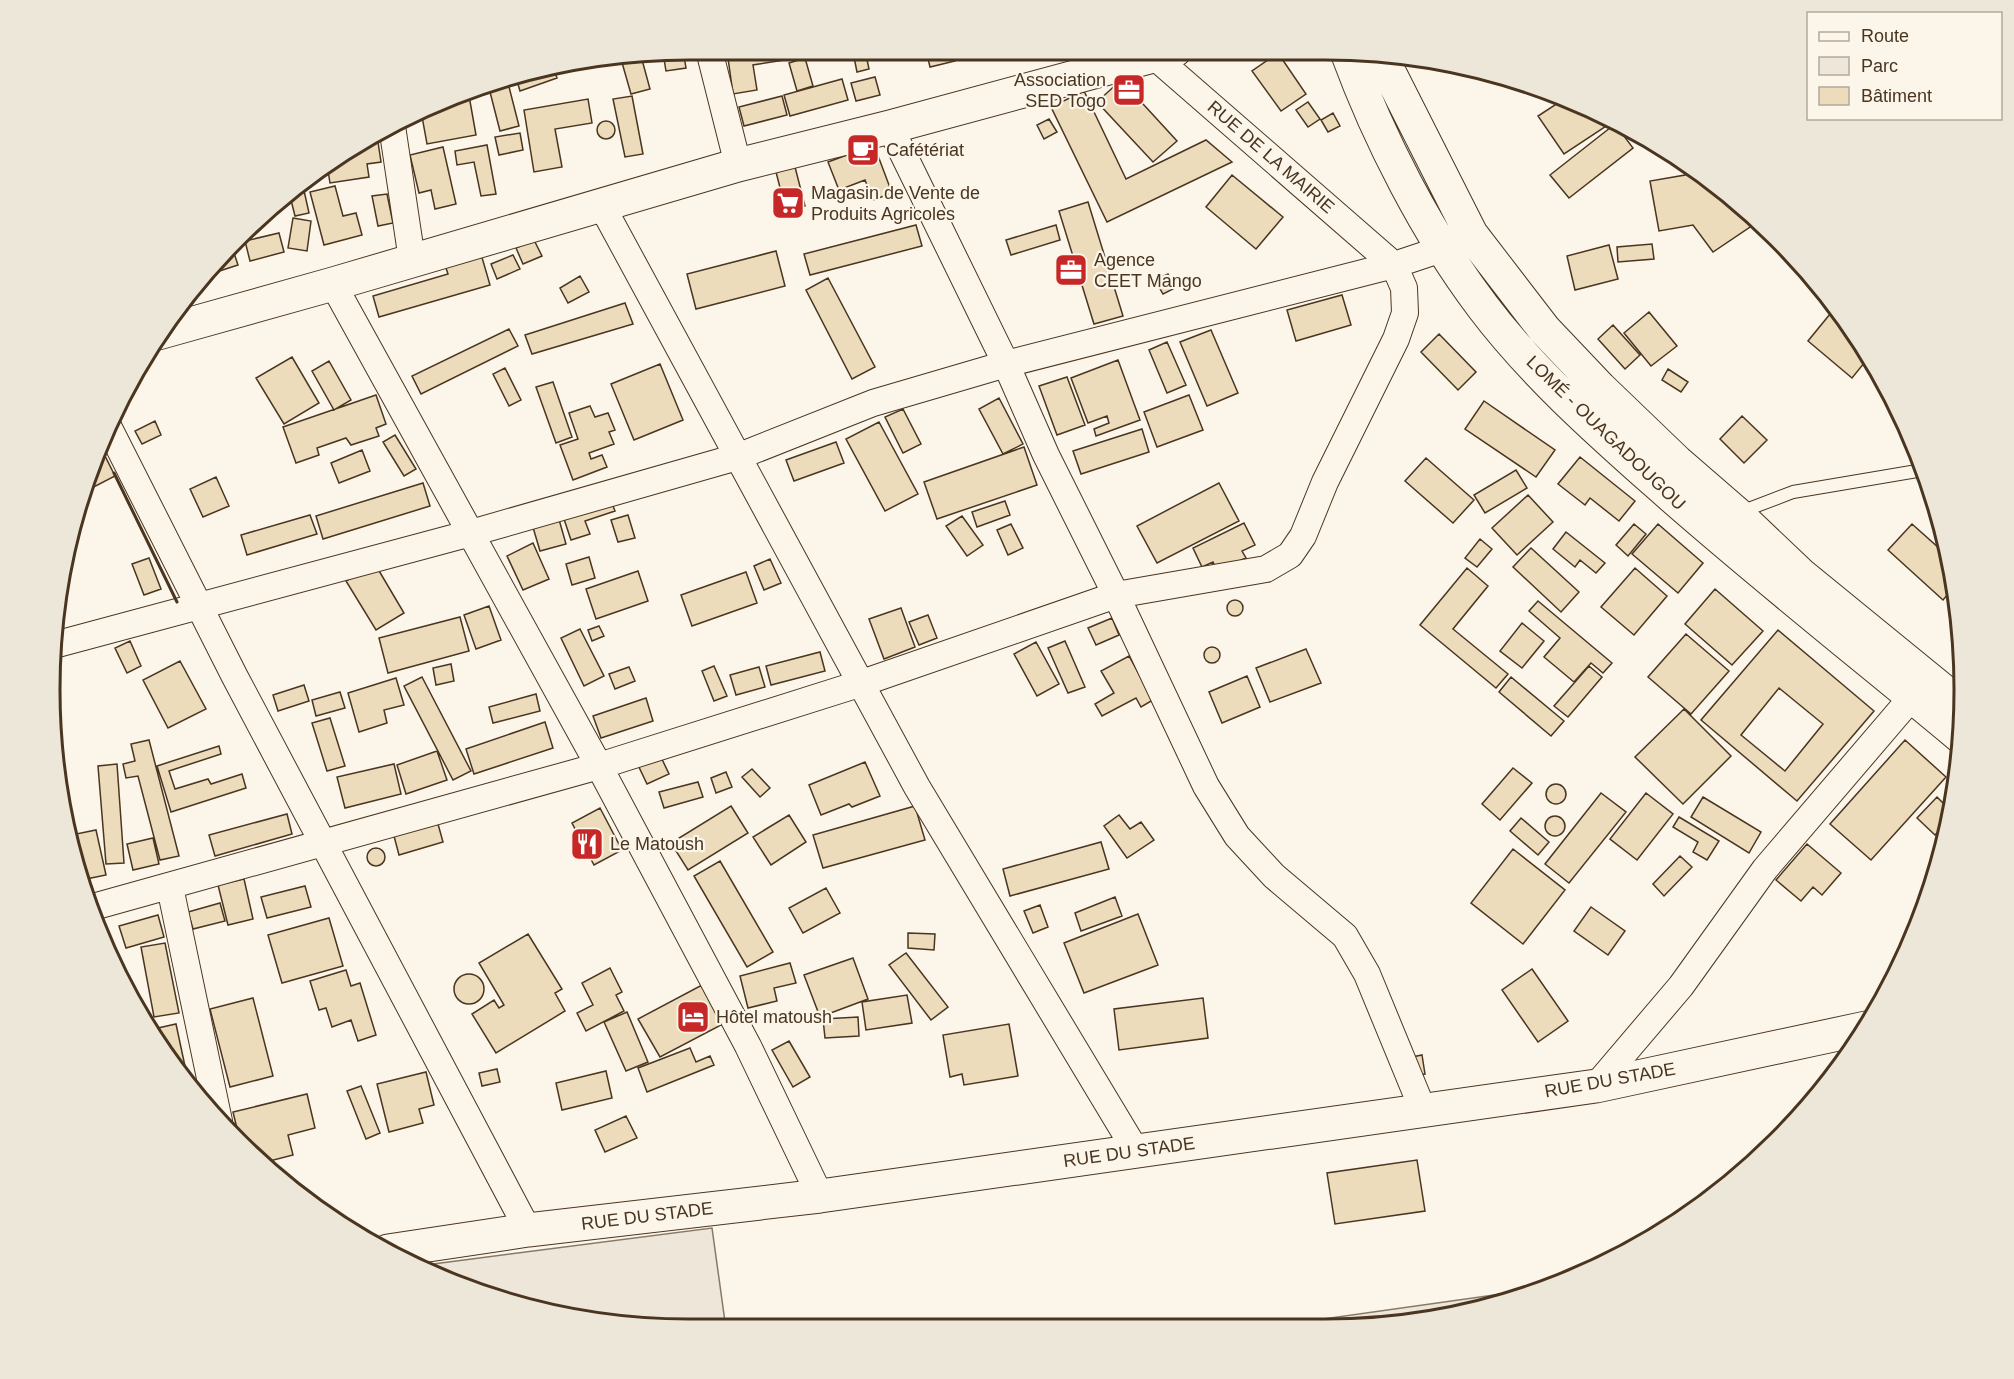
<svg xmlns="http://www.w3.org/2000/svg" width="2014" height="1379" font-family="Helvetica,sans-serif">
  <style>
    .green { fill: #ede6d9; stroke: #887966; stroke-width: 1.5 }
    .building { fill: #ecdcbc; stroke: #4a3520; stroke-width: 1.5; fill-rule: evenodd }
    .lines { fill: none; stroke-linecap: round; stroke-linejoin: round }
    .lane-casing { stroke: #4a3520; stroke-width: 14 }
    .street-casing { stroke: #4a3520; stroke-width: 28 }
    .secondary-casing { stroke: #4a3520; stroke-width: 35 }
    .highway-casing { stroke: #4a3520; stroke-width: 35 }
    .lane { stroke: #fbf6e9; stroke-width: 12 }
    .street { stroke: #fbf6e9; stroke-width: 26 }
    .secondary { stroke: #fbf6e9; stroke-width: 33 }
    .highway { stroke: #fbf6e9; stroke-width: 33 }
    .wall { stroke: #4a3520; stroke-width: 3 }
    .labels { text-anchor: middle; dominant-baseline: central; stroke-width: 4.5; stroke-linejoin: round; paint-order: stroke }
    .poi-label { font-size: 18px; fill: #4a3520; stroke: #fbf6e9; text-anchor: start }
    .street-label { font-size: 18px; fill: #4a3520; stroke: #fbf6e9 }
    .rim { fill: none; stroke: #4a3520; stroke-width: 3 }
  </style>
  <rect width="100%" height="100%" fill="#fbf6e9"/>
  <path class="green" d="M712,1228l14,101h-37l-125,-12 -120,-36 -26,-15z
    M1529,1290l-80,27 -124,12h-73z"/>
  <path class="building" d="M683,50l3,18 -20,3 -3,-18z
    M738,50h58l2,8 -45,7 4,25 -24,4 -6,-43z
    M809,50h24v6l-23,1z
    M865,50l4,19 -12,3 -4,-20z
    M926,50h26l3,11 -25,6z
    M958,50h18l2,6 -17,4z
    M986,50h21l1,5 -18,5z
    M1278,53l28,41 -25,17 -29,-40z
    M641,56l9,33 -19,5 -10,-35z
    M805,58l8,28 -16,5 -8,-28z
    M553,67l4,11 -37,13 -5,-17z
    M875,77l5,18 -24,6 -5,-18z
    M842,79l6,21 -58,16 -6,-21z
    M1121,80l56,61 -24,21 -56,-60z
    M508,83l11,43 -19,5 -11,-43z
    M468,90l8,45 -49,9 -6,-33 23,-13z
    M1084,91l42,88 80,-39 26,22 -125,60 -56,-115z
    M632,96l11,58 -18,3 -12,-58z
    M782,96l5,19 -43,11 -5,-19z
    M588,99l4,24 -37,6 7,38 -28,5 -10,-62z
    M1564,99l50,22 -50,33 -26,-38z
    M1308,102l12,17 -12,8 -12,-17z
    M1333,113l7,13 -12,6 -7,-12z
    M1049,119l8,13 -13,7 -7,-14z
    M597 130a9 9 0 1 1 18 0a9 9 0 1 1-18 0Z
    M1615,124l18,24 -64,50 -19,-23z
    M520,133l3,17 -24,5 -4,-18z
    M378,134l1,6 -15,2v-1z
    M378,142l3,20 -14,2 2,13 -39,6 -3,-19 7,-7 21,-11z
    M487,145l9,49 -15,2 -7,-34 -17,3 -2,-14z
    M874,145l18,48 -19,7 -8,-20 -26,10 -11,-28z
    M443,147l13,57 -21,5 -4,-19 -12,3 -9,-38z
    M795,167l10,39 -19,5 -10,-39z
    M1686,167l57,44 10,14 -40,27 -20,-27 -34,6 -9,-50 35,-6z
    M1232,175l51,42 -27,32 -50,-42z
    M303,186l6,27 -14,3 -5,-20z
    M335,186l8,30 13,-3 6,22 -38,10 -14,-53z
    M387,194l6,29 -15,3 -6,-30z
    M1088,202l35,114 -29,8 -35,-113z
    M293,218l18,3 -4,30 -19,-3z
    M916,225l6,21 -112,29 -6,-21z
    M1056,225l4,15 -49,15 -5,-15z
    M279,233l5,19 -34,9 -5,-20z
    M534,240l8,16 -19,8 -7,-16z
    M1652,244l2,15 -36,3 -1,-15z
    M1609,245l9,34 -43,11 -8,-34z
    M232,247l6,18 -37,12 7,-9z
    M776,251l9,35 -89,23 -9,-35z
    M481,254l9,31 -111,32 -6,-21 75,-22 -3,-9z
    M513,255l7,14 -23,10 -6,-15z
    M1168,274l7,14 -12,6 -8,-14z
    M580,276l9,16 -21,11 -8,-15z
    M828,278l47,89 -23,12 -46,-89z
    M1342,295l9,30 -55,16 -9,-31z
    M625,303l8,21 -101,30 -7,-19z
    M1835,308l22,26 12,23 -17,21 -44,-37z
    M1649,312l28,34 -26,20 -27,-33z
    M1613,325l27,30 -15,14 -27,-30z
    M509,329l9,17 -97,48 -9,-18z
    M1211,330l27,63 -31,13 -27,-64z
    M1439,334l37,38 -18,18 -37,-38z
    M1167,342l19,43 -19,8 -18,-43z
    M292,357l27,46 -35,21 -28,-46z
    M1118,360l22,60 -44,16 -2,-7 15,-6 -2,-7 -19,7 -17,-45z
    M329,361l22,39 -17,10 -22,-39z
    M660,364l23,56 -49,20 -23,-56z
    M505,368l16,32 -12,6 -16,-32z
    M1668,369l20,13 -7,10 -19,-12z
    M1067,377l18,48 -28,10 -18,-49z
    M553,382l19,55 -16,6 -20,-56z
    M376,395l10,29 -10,4 3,8 -28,9 -5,-7 -29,10 2,7 -23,8 -13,-36z
    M1189,395l14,35 -46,17 -13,-35z
    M999,398l24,46 -20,10 -24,-45z
    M1484,401l71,49 -19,27 -71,-48z
    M590,406l5,11 13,-4 7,17 -6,2 5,12 -25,9 2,6 11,-4 5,12 -34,13 -13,-35 18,-6 -9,-26z
    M903,409l18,35 -18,9 -18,-36z
    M1742,416l25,24 -23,23 -24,-24z
    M155,421l6,14 -19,9 -7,-13z
    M879,422l39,72 -33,17 -39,-72z
    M1142,429l7,23 -68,22 -8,-23z
    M395,435l21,34 -12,7 -21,-34z
    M836,442l8,21 -50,18 -8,-21z
    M99,444l16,32 -29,15v-1z
    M1024,447l13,38 -100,34 -13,-37z
    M362,450l8,21 -31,12 -8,-20z
    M1580,457l55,44 -16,20 -29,-23 -5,7 -27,-21z
    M1426,458l48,42 -21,23 -48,-42z
    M1516,470l11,18 -42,25 -11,-18z
    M216,477l13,29 -26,11 -13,-28z
    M423,483l7,23 -107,33 -7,-23z
    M1219,483l20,38 -82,42 -20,-37z
    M1528,495l25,27 -36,33 -25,-27z
    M611,501l4,10 -30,10 5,13 -19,6 -8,-24z
    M1005,501l5,14 -33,12 -5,-15z
    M310,515l7,19 -70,21 -6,-20z
    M628,515l7,23 -17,4 -7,-22z
    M558,516l8,28 -26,7 -8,-27z
    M962,516l21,29 -16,11 -21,-30z
    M1244,523l11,22 -13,6 4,7 -29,13 -4,-9 -11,5 -9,-19z
    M1011,524l12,24 -15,7 -11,-25z
    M1634,524l12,10 -18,22 -12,-11z
    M1658,524l45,39 -25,30 -46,-39z
    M1912,524l38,34 4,29 -11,13 -55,-50z
    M1566,532l39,31 -9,10 -16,-13 -5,7 -22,-18z
    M1480,539l12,10 -15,18 -12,-9z
    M533,543l16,36 -26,11 -16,-34z
    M1531,548l48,44 -18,20 -48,-45z
    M589,557l6,21 -23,7 -6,-21z
    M149,558l12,31 -17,6 -12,-31z
    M770,559l11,24 -17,7 -10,-24z
    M375,564l29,49 -28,17 -30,-49z
    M1467,568l21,18 -35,43 55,45 -12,14 -76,-63z
    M1635,568l32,28 -33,39 -33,-28z
    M638,571l10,30 -52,18 -10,-30z
    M746,572l11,31 -65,23 -11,-31z
    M1715,589l48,42 -31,34 -47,-41z
    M1227 608a8 8 0 1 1 16 0a8 8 0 1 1-16 0Z
    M1538,601l74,62 -9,10 -12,-10 -17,19 -30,-25 16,-19 -31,-27z
    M489,606l12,34 -25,9 -12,-34z
    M901,608l14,39 -31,12 -15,-40z
    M928,615l9,23 -18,7 -10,-23z
    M460,617l9,34 -81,22 -9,-35z
    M1112,618l7,17 -23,10 -8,-17z
    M1522,623l22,18 -22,27 -22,-17z
    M599,626l5,10 -12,5 -4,-11z
    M580,629l24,47 -20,10 -23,-48z
    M1778,630l96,81 -77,90 -96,-81zM1779,688l44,36 -38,47 -44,-36z
    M1686,634l43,37 -38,43 -43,-37z
    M130,641l11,25 -14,7 -12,-25z
    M1065,641l20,46 -17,6 -20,-45z
    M1036,642l23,42 -22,12 -23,-42z
    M1204 655a8 8 0 1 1 16 0a8 8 0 1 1-16 0Z
    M1306,649l15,34 -51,19 -14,-34z
    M820,652l5,19 -54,14 -5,-19z
    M1129,656l24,44 -12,7 -5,-9 -34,18 -7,-12 19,-11 -13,-22z
    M180,661l26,48 -38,19 -25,-48z
    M451,664l3,17 -18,4 -3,-17z
    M714,666l13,30 -13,5 -12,-30z
    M1589,666l13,11 -34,40 -14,-11z
    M629,667l6,14 -20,8 -6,-15z
    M759,667l6,20 -29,8 -6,-20z
    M1247,676l13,31 -38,16 -13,-31z
    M422,677l49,94 -18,9 -49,-94z
    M1511,677l53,44 -13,15 -52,-44z
    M396,678l8,27 -20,5 3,13 -28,9 -11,-39z
    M304,685l5,16 -31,10 -5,-16z
    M340,692l5,16 -29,8 -4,-16z
    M536,694l4,17 -47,12 -4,-16z
    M646,698l7,23 -52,17 -8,-22z
    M1684,709l47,47 -48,48 -48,-47z
    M330,718l15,48 -18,5 -15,-48z
    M545,722l8,26 -79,26 -8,-25z
    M149,740l30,116 -19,4 -22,-84 -12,2 -3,-14 12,-3 -4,-17z
    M1905,740l41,37 -75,83 -41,-36z
    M219,746l2,8 -52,17 6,18 33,-10 3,5 31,-10 4,14 -75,24 -14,-46z
    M437,751l10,29 -41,14 -9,-29z
    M660,755l9,19 -22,10 -9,-19z
    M865,762l15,34 -28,11 -3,-3 -28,11 -12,-30z
    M117,764l7,99 -18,1 -8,-98z
    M394,764l7,30 -56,14 -8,-31z
    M1513,768l19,15 -32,37 -18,-16z
    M752,769l18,19 -10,9 -18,-20z
    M726,772l6,15 -16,6 -5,-15z
    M698,782l5,15 -39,11 -5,-16z
    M1546 794a10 10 0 1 1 20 0a10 10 0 1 1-20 0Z
    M1601,793l25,19 -57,71 -24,-19z
    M1646,793l27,21 -36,46 -27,-21z
    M1703,797l58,35 -12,21 -58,-36z
    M1937,797l15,15 -1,7 -16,16 -18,-17z
    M731,806l17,27 -60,37 -17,-27z
    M915,806l10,34 -102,28 -10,-33z
    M600,808l22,42 -28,15 -22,-42z
    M287,814l5,20 -77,22 -6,-21z
    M789,815l17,27 -35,23 -18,-28z
    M1119,815l11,14 11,-7 13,18 -27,18 -23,-32z
    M1545 826a10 10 0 1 1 20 0a10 10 0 1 1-20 0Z
    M1679,817l40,24 -12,19 -14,-8 5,-10 -25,-15z
    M1521,818l28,24 -11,13 -28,-24z
    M438,824l5,18 -44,13 -5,-19z
    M96,830l10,45 -20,4 -10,-45z
    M153,838l6,26 -26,6 -6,-26z
    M1101,842l8,27 -99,27 -7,-27z
    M1807,844l34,29 -19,22 -9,-8 -12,14 -25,-21z
    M367 857a9 9 0 1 1 18 0a9 9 0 1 1-18 0Z
    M1513,849l52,41 -42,54 -52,-41z
    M1680,856l12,11 -28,29 -11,-12z
    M720,861l53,91 -26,15 -53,-91z
    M244,879l9,40 -25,6 -10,-40z
    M305,886l6,21 -44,11 -6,-21z
    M826,888l14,25 -37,20 -14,-25z
    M1115,897l7,19 -41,15 -6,-18z
    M220,903l5,18 -32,8 -5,-17z
    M1040,905l8,22 -15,6 -9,-22z
    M1591,907l34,24 -17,24 -34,-24z
    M1138,914l20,51 -74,28 -20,-50z
    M158,915l6,22 -38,11 -7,-22z
    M329,918l14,48 -61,17 -14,-48z
    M908,933l27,1 -1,16 -26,-2z
    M528,934l34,55 -7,4 10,18 -69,42 -24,-39 22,-14 5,8 5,-3 -25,-42z
    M165,943l14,70 -25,4 -13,-70z
    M906,953l42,54 -17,13 -42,-55z
    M853,958l15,41 -48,18 -16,-42z
    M790,963l6,20 -22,5 3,13 -29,7 -8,-32z
    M610,968l12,24 -6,3 8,16 -38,20 -9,-18 16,-8 -11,-22z
    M1532,969l36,52 -30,21 -36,-52z
    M346,970l5,16 9,-3 16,52 -18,6 -7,-21 -19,7 -6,-19 -7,2 -9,-29z
    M454 989a15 15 0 1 1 30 0a15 15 0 1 1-30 0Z
    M702,985l21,39 -63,33 -22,-38z
    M907,995l5,28 -46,7 -4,-28z
    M253,998l20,78 -43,11 -20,-78z
    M1203,998l5,40 -89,12 -5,-41z
    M627,1012l21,50 -22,9 -22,-49z
    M858,1017l1,19 -34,2 -2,-19z
    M176,1024l10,47 -6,1 -22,-27 -9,-15z
    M1009,1024l9,52 -54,9 -2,-11 -12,3 -7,-42z
    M789,1041l21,36 -17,10 -21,-37z
    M690,1048l6,14 14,-6 4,9 -67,27 -9,-24z
    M1422,1055l3,19 -14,2 -4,-18z
    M497,1069l3,13 -18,4 -3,-13z
    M606,1071l6,27 -50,12 -6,-27z
    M426,1072l8,33 -15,4 4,14 -34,9 -12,-48z
    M361,1086l19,47 -14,6 -19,-48z
    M307,1094l8,34 -27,7 5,20 -31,8 -21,-18 -8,-33z
    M626,1116l11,22 -32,14 -10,-22z
    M1417,1160l8,51 -90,13 -8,-51z"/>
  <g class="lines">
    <g class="lane-casing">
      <path id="lane" d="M1738,513l55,-21 130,-22"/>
    </g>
    <g class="street-casing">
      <path id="street" d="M709,50l29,115
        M392,126l20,134
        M890,127l116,237 40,91 70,140 90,191 31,50 37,40 71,60 22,38 56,136
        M602,206l315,581 219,364
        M333,284l266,482 149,280 72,150
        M108,426l127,251 293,553
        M54,645l417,-112 266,-76 136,-54 133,-39 388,-99 48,-16 17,-9
        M170,887l49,234
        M93,907l506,-141 263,-83 254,-88 150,-26 24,-14 13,-19 22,-54 71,-143 9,-26 -1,-25 -10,-23 -247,-215
        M1596,1086l85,-100 84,-117 147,-172"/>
    </g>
    <g class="secondary-casing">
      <path id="secondary" d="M158,333l175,-49 405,-119 152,-38 285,-77
        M388,1251l140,-21 292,-34 776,-110 270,-58"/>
    </g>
    <g class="highway-casing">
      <path id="highway" d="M1347,52c32,87 80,181 136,255 49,65 114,123 175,177 98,87 201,168 302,252
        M1382,55l8,19 81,160 73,95 56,59 77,74 60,52 63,60 163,133"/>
    </g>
    <use href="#lane" class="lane"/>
    <use href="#street" class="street"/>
    <use href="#secondary" class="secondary"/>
    <use href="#highway" class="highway"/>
    <path class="wall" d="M114,473l63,129"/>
  </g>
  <defs>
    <g id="office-square" transform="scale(1.725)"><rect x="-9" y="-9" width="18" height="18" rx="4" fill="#c62828" stroke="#fbf6e9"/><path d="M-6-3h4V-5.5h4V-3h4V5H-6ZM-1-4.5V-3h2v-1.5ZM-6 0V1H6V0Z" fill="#fff"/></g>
    <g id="cafe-square" transform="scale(1.725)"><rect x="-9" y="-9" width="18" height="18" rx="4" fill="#c62828" stroke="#fbf6e9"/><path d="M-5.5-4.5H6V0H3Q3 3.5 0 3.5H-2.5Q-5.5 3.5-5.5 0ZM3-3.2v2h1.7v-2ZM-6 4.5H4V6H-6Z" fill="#fff"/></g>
    <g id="supermarket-square" transform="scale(1.725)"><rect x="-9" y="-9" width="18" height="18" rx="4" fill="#c62828" stroke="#fbf6e9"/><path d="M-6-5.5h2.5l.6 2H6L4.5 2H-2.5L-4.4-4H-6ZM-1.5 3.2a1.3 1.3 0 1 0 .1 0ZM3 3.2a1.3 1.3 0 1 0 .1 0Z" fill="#fff"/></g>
    <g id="restaurant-square" transform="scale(1.725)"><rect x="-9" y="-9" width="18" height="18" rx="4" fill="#c62828" stroke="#fbf6e9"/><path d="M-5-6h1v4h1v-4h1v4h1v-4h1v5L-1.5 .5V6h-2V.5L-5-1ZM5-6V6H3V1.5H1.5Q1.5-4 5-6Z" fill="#fff"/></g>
    <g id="hotel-square" transform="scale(1.725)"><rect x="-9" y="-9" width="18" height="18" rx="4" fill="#c62828" stroke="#fbf6e9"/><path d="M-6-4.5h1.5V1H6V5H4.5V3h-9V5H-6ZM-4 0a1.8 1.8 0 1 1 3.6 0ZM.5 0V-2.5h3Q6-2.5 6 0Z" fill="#fff"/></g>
  </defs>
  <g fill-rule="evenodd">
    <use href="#office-square" x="1129" y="90"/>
    <use href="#cafe-square" x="863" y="150"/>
    <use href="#supermarket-square" x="788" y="203"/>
    <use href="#office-square" x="1071" y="270"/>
    <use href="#restaurant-square" x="587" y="844"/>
    <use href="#hotel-square" x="693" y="1017"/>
  </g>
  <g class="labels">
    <g class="poi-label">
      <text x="1106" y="80" text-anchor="end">Association<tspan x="1106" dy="21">SED Togo</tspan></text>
      <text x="886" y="150">Cafétériat</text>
      <text x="811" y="193">Magasin de Vente de<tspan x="811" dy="21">Produits Agricoles</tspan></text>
      <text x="1094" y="260">Agence<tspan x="1094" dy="21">CEET Mango</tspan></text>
      <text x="610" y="844">Le Matoush</text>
      <text x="716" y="1017">Hôtel matoush</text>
    </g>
    <g class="street-label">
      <text transform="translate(1271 157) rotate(41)">RUE DE LA MAIRIE</text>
      <text transform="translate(1606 433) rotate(44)">LOMÉ - OUAGADOUGOU</text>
      <text transform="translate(1610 1080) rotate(-10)">RUE DU STADE</text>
      <text transform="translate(1129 1152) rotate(-8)">RUE DU STADE</text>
      <text transform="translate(647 1216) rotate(-7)">RUE DU STADE</text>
    </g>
  </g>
  <path d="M0 0H2014V1379H0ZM689 60H1325A629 629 0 0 1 1954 689V690A629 629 0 0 1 1325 1319H689A629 629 0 0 1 60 690V689A629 629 0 0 1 689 60Z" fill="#ede7d9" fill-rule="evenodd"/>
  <path class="rim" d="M689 60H1325A629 629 0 0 1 1954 689V690A629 629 0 0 1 1325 1319H689A629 629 0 0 1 60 690V689A629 629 0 0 1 689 60Z"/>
  <rect x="1807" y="12" width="195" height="108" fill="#fbf6e9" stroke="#b4a999" stroke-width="1.5"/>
  <rect x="1819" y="32" width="30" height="9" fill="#fbf6e9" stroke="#b4a999" stroke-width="1.5"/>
  <text x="1861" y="42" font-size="18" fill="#4a3520">Route</text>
  <rect x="1819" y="57" width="30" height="18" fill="#ede6d9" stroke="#b4a999" stroke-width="1.5"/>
  <text x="1861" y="72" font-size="18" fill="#4a3520">Parc</text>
  <rect x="1819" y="87" width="30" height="18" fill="#ecdcbc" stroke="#b4a999" stroke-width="1.5"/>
  <text x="1861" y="102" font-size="18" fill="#4a3520">Bâtiment</text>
</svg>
